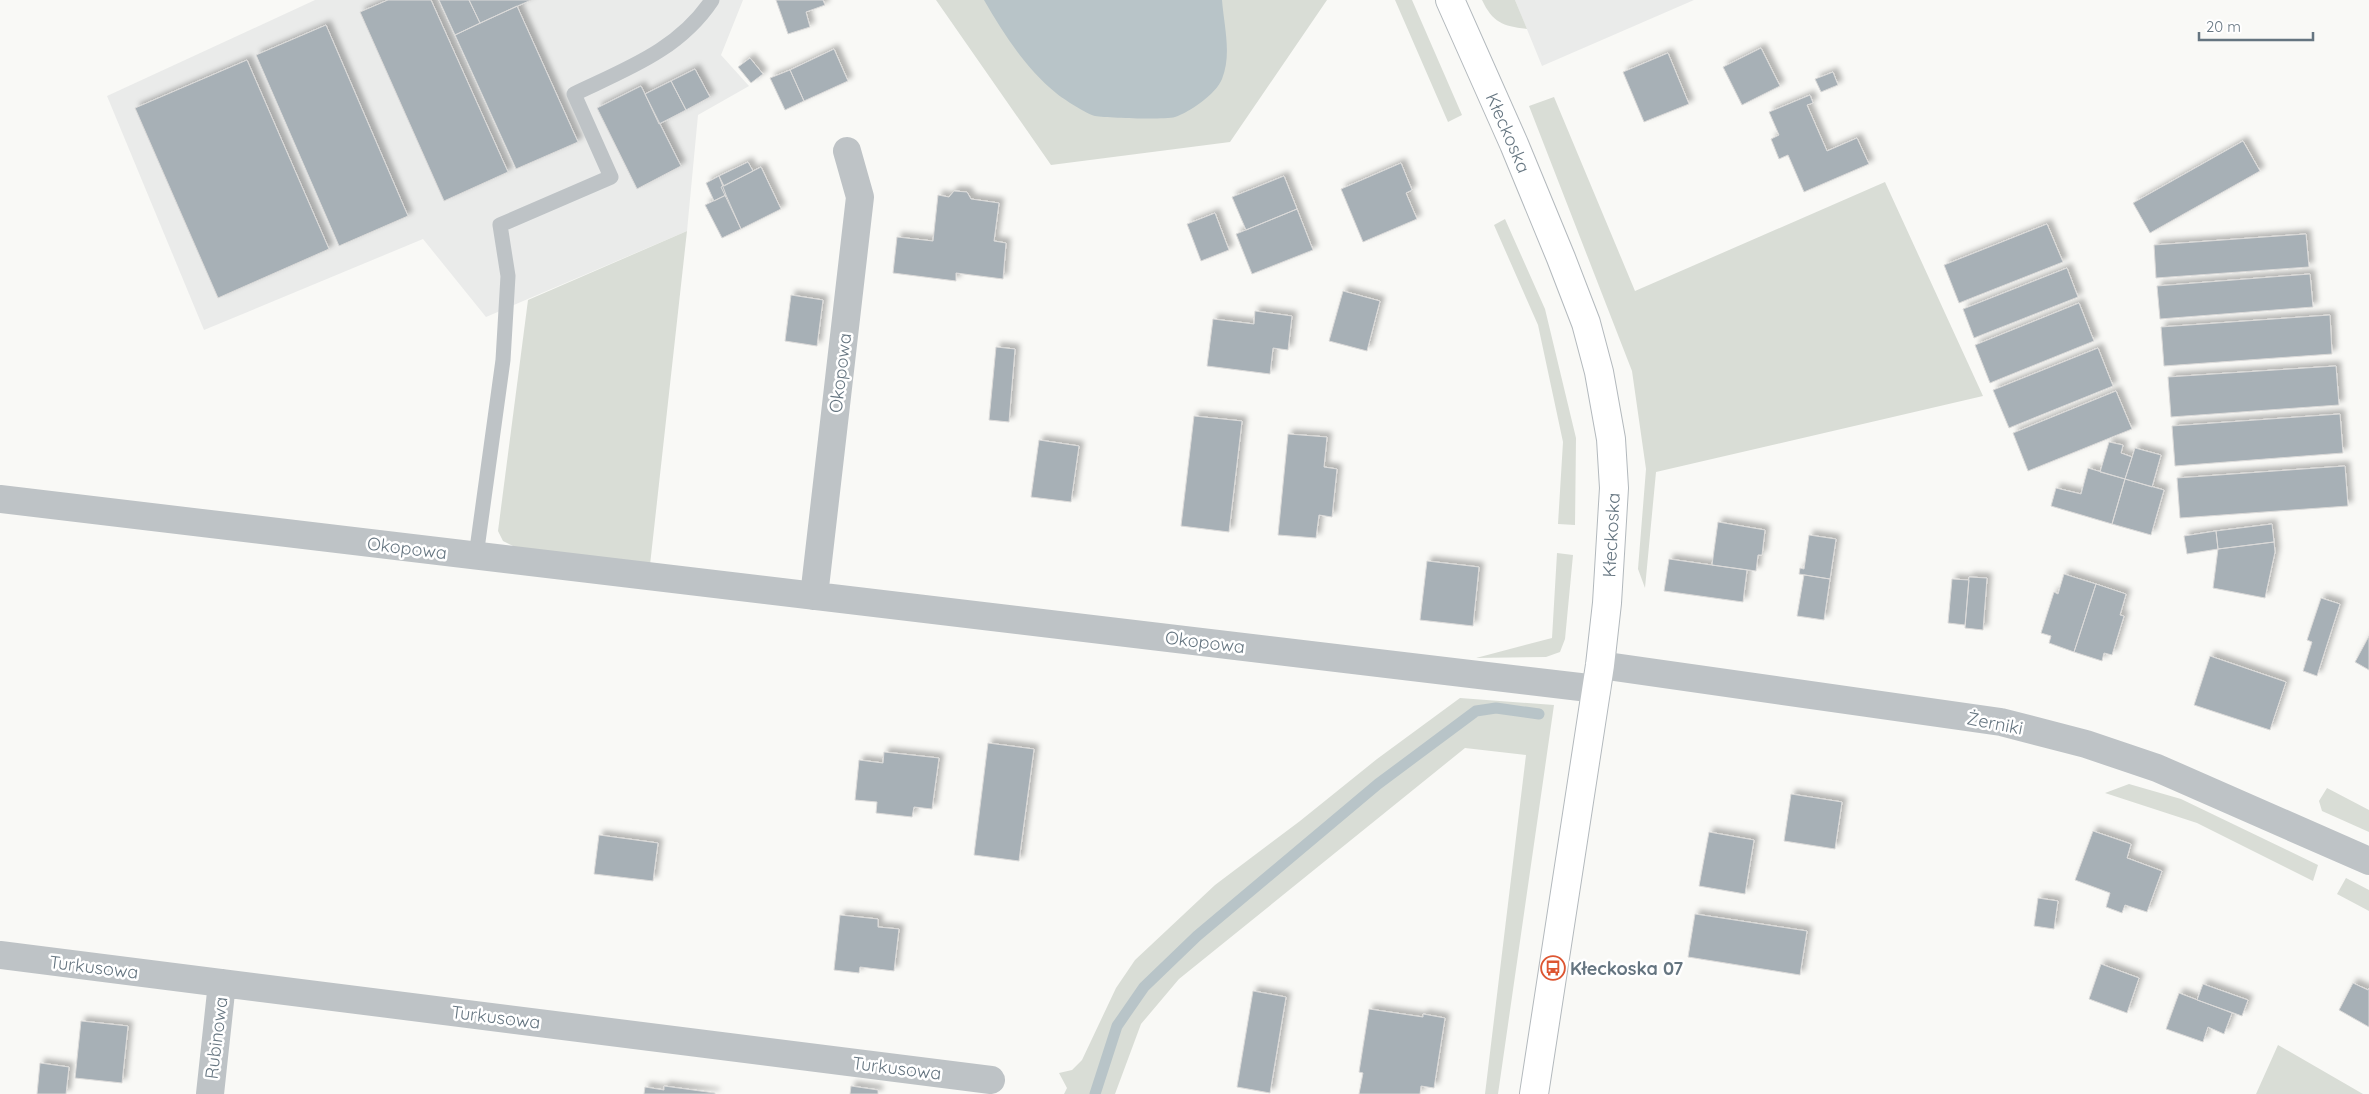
<svg xmlns="http://www.w3.org/2000/svg" width="2369" height="1094" font-family="Quicksand,sans-serif">
  <style>
    .built { fill: #eaebea }
    .green { fill: #d9ddd6 }
    .water { fill: #b8c4c8 }
    .lines { fill: none; stroke-linecap: round; stroke-linejoin: round }
    .stream { stroke: #b8c4c8; stroke-width: 11 }
    .building { fill: #a7b0b6; stroke: #dbdad9; filter: url(#shadow) }
    .secondary-casing { stroke: #b3b9bd; stroke-width: 30 }
    .service { stroke: #bec3c6; stroke-width: 15 }
    .minor { stroke: #bec3c6; stroke-width: 28 }
    .tertiary { stroke: #bec3c6; stroke-width: 28 }
    .secondary { stroke: #fff; stroke-width: 28 }
    .labels { text-anchor: middle; dominant-baseline: central; stroke-width: 5; stroke-linejoin: round; paint-order: stroke }
    .street-label { font-size: 18px; fill: #657580; stroke: #fff }
    .poi-label { font-size: 18px; font-weight: bold; fill: #657580; stroke: #fff; text-anchor: start }
  </style>
  <defs>
    <filter id="shadow"><feDropShadow dx="4.5" dy="-4.5" stdDeviation="2.5" flood-color="#0004"/></filter>
  </defs>
  <rect width="100%" height="100%" fill="#f9f9f6"/>
  <path class="built" d="M315,0h428l-22,55 28,31 -51,29 -11,116 -201,86 -63,-78 -219,91 -97,-234z
    M1515,0h179l-152,66z"/>
  <path class="green" d="M936,0h391l-97,142 -179,23z
    M1395,0h17l50,115 -14,7z
    M1482,0h33l12,29c-24,-3 -34,-6 -45,-29z
    M1554,97l81,194 250,-109 98,214 -327,76 -11,116 -7,-19 8,-100 -14,-98 -103,-265z
    M1505,219l40,90 31,129 -1,87 -17,-1 5,-82 -25,-117 -44,-100z
    M687,231l-37,334 -135,-18 -12,-6 -5,-10 30,-231z
    M1557,553l16,2 -8,84 -5,13 -14,5 -70,1 76,-20z
    M1460,698l94,7 -56,389h-13l41,-339 -61,-7 -286,231 -38,45 -26,70h-51l3,-6 -8,-15 13,-3 10,-10 34,-72 19,-28 80,-75 85,-64 77,-62z
    M2129,784l52,15 137,66 -5,16 -116,-58 -92,-30z
    M2327,788l42,22v22l-47,-21 -3,-10z
    M2346,878l23,12v21l-32,-17z
    M2278,1045l85,49h-107z"/>
  <path class="water" d="M984,0h238c2,26 10,54 0,79 -6,15 -32,33 -47,38 -12,3 -66,1 -80,-1 -8,-2 -32,-17 -39,-23 -30,-24 -53,-60 -72,-93z"/>
  <g class="lines">
    <path class="stream" d="M1095,1094l22,-68 27,-39 53,-51 181,-152 98,-73 20,-3 43,6"/>
  </g>
  <path class="building" d="M388,0h43l77,172 -64,29 -84,-189z
    M439,0h30l11,23 -25,12z
    M469,0h62l-51,23z
    M776,0h47l2,5 -19,7 4,15 -22,7z
    M517,6l61,136 -62,27 -61,-134z
    M326,25l82,191 -69,30 -83,-191z
    M1761,48l19,38 -38,19 -19,-38z
    M834,49l14,32 -44,20 -14,-31z
    M1668,53l21,51 -45,18 -21,-50z
    M750,58l13,16 -12,9 -13,-16z
    M247,60l82,189 -111,49 -83,-190z
    M695,69l15,28 -24,13 -15,-29z
    M790,70l14,31 -19,9 -15,-32z
    M1833,72l5,13 -17,7 -6,-13z
    M671,81l15,29 -27,14 -14,-30z
    M641,86l40,80 -44,23 -40,-81z
    M1810,95l3,8 -6,2 20,46 30,-13 12,26 -65,28 -16,-37 -9,4 -8,-20 8,-4 -10,-23z
    M2243,141l17,30 -110,62 -17,-30z
    M748,162l5,9 -29,15 -5,-10z
    M1401,163l11,27 -6,3 11,26 -54,23 -22,-53z
    M761,167l20,42 -40,20 -20,-42z
    M719,176l7,19 -12,6 -8,-18z
    M1284,176l13,33 -51,21 -14,-33z
    M954,191l13,1 4,7 28,4 -5,38 12,2 -3,36 -47,-6v8l-63,-8 4,-36 36,4 5,-46 11,2z
    M726,195l15,34 -19,9 -17,-33z
    M1297,209l16,41 -61,24 -16,-40z
    M1215,213l14,37 -28,11 -14,-37z
    M2047,224l16,38 -104,41 -15,-38z
    M2306,234l3,33 -153,11 -2,-33z
    M2067,268l11,29 -104,41 -11,-29z
    M2310,274l3,33 -153,12 -3,-33z
    M1343,291l37,10 -13,50 -38,-10z
    M791,295l32,5 -6,46 -32,-5z
    M2079,303l15,38 -104,42 -15,-38z
    M1255,311l37,5 -4,34 -15,-2 -3,26 -63,-8 6,-47 41,5z
    M2330,315l2,39 -168,12 -3,-39z
    M996,347l19,2 -6,73 -20,-2z
    M2098,348l15,38 -104,42 -16,-38z
    M2336,366l3,39 -168,12 -3,-40z
    M2116,391l16,38 -104,42 -15,-38z
    M2340,414l3,39 -168,13 -3,-40z
    M1194,416l48,5 -13,111 -48,-6z
    M1288,434l39,3 -3,30 13,2 -5,48 -13,-2 -3,23 -38,-3z
    M1039,440l40,6 -8,56 -40,-5z
    M2109,442l14,3 -2,8 11,4 -7,22 -25,-7z
    M2135,448l26,7 -9,32 -27,-8z
    M2345,466l3,40 -168,12 -3,-40z
    M2088,468l37,11 -13,45 -61,-18 5,-18 25,6z
    M2125,479l39,11 -13,45 -39,-11z
    M1718,522l47,8 -3,25h-4l-2,16 -44,-6z
    M2272,524l2,18 -56,7 -2,-18z
    M2216,531l2,18 -31,5 -3,-18z
    M1809,535l27,4 -6,40 -31,-5 1,-6 4,1z
    M2274,542l1,10 -10,46 -52,-10 5,-39z
    M1669,559l78,11 -4,32 -79,-11z
    M1427,561l52,6 -6,59 -53,-6z
    M2064,574l32,10 -22,68 -25,-9 2,-7 -10,-3 13,-41 4,2z
    M1804,575l26,4 -6,41 -27,-4z
    M1969,577l18,1 -4,52 -18,-2z
    M1952,579l17,1 -4,45 -17,-2z
    M2096,584l30,10 -6,21 4,1 -12,39 -8,-2 -2,8 -28,-9z
    M2321,598l19,6 -23,72 -14,-5 9,-29 -5,-2z
    M2369,636v34l-14,-8z
    M2210,656l76,26 -16,48 -76,-25z
    M988,743l46,6 -15,112 -45,-6z
    M884,752l55,6 -7,51 -18,-2 -2,10 -36,-4 1,-11 -22,-2 4,-40 24,3z
    M1791,794l51,8 -7,47 -51,-8z
    M2093,831l38,13 -4,14 35,13 -15,41 -22,-7 -3,8 -16,-6 4,-14 -35,-13z
    M1709,832l45,8 -9,54 -46,-8z
    M599,835l59,8 -5,38 -59,-7z
    M2038,898l20,3 -4,28 -20,-3z
    M1695,914l112,17 -7,44 -112,-18z
    M840,915l38,4v8l21,2 -5,42 -34,-4 -1,6 -25,-3z
    M2101,964l38,14 -12,35 -38,-14z
    M2353,983l15,7 1,-2v39l-30,-17z
    M2203,984l45,16 -6,16 -45,-16z
    M1253,991l33,6 -16,96 -33,-6z
    M2179,993l53,20 -8,21 -16,-7 -5,15 -37,-13z
    M1369,1009l54,8v-3l22,4 -11,70 -13,-2 -1,8h-61l4,-21 -4,-1z
    M81,1021l47,5 -6,57 -47,-5z
    M40,1063l29,4 -3,27h-29z
    M664,1086l51,7v1h-71l1,-7 19,3z
    M851,1086l27,4v4h-28z"/>
  <g class="lines">
    <g class="secondary-casing">
      <g id="secondary">
        <path id="s1" d="M1450,0l64,144 47,114 25,65 13,49 12,67 3,49 -7,115 -7,62 -66,429"/>
      </g>
    </g>
    <path class="service" d="M476,556l27,-196 5,-84 -8,-51 111,-48 -37,-83c52,-25 105,-44 138,-94"/>
    <path class="minor" d="M0,499l1597,190
      M814,596l46,-399 -13,-46
      M0,955l991,125
      M210,1094l12,-111"/>
    <path class="tertiary" d="M1600,665l401,57 85,22 71,24 212,93"/>
    <use href="#secondary" class="secondary"/>
  </g>
  <defs>
    <g id="bus-ring" transform="scale(1.25)"><circle r="9.5" fill="#fff" stroke="#dd5632" stroke-width="1.5"/><path d="M-5-6H5V4H4V6H2V4H-2V6H-4V4H-5ZM-3.5-4V0h7V-4ZM-3.5 1.2v1.5H-2V1.2ZM2 1.2v1.5H3.5V1.2Z" fill="#dd5632"/></g>
  </defs>
  <g fill-rule="evenodd">
    <use href="#bus-ring" x="1553" y="968"/>
  </g>
  <g class="labels">
    <g class="street-label">
      <text stroke="none"><textPath href="#s1" startOffset="145">Kłeckoska</textPath></text>
      <text transform="translate(840 373) rotate(-83)">Okopowa</text>
      <text transform="translate(1611 535) rotate(-87)">Kłeckoska</text>
      <text transform="translate(407 548) rotate(7)">Okopowa</text>
      <text transform="translate(1205 642) rotate(7)">Okopowa</text>
      <text transform="translate(1995 723) rotate(11)">Żerniki</text>
      <text transform="translate(94 967) rotate(7)">Turkusowa</text>
      <text transform="translate(496 1017) rotate(7)">Turkusowa</text>
      <text transform="translate(216 1038) rotate(-83)">Rubinowa</text>
      <text transform="translate(897 1068) rotate(7)">Turkusowa</text>
    </g>
    <g class="poi-label">
      <text x="1570" y="968">Kłeckoska 07</text>
    </g>
  </g>
  <path d="M2199 32v8h114v-8" fill="none" stroke="#657580" stroke-width="2.5"/>
  <text x="2206" y="32" font-size="15" fill="#657580" stroke="#ffffff" stroke-width="4" paint-order="stroke">20 m</text>
</svg>
